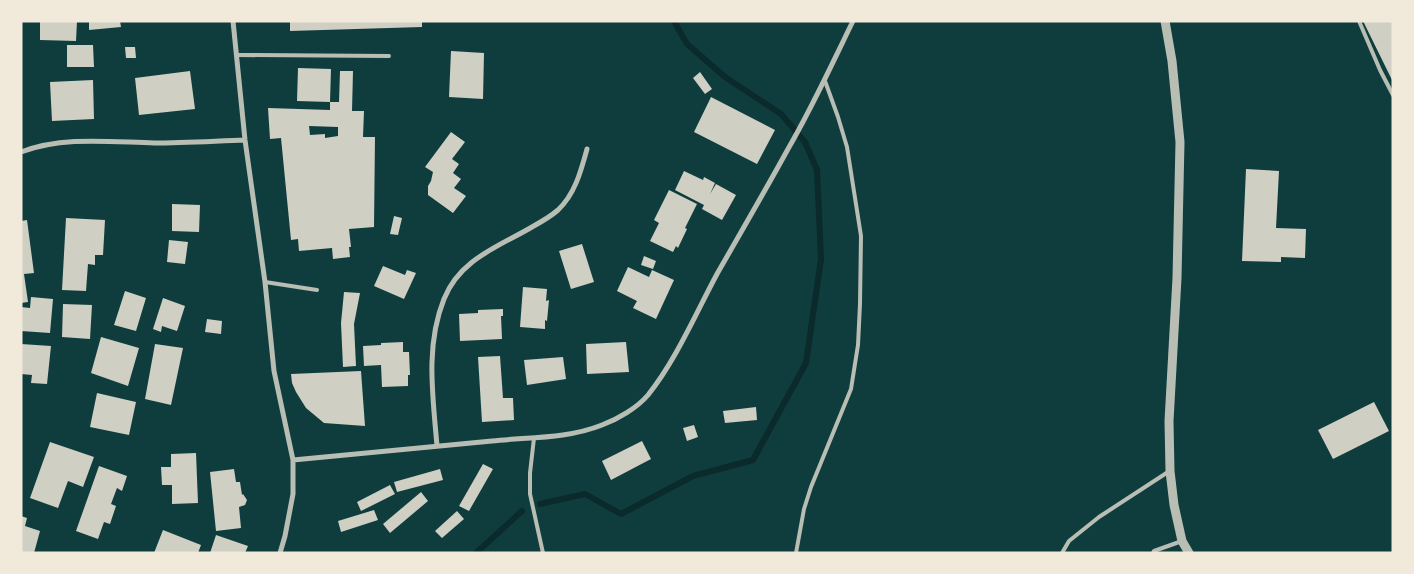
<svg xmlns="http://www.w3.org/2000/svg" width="1414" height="574" font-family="'Sofia Sans Condensed',sans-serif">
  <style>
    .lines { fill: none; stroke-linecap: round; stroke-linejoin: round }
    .stream { stroke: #0a2a2b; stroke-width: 6 }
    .building { fill: #cfcfc3; fill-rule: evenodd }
    .service { stroke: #b8beb3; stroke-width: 4 }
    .minor { stroke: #b8beb3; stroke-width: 5 }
    .tertiary { stroke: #b8beb3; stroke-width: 9 }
  </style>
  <rect width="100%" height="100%" fill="#0f3d3e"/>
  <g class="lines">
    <path class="stream" d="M540,504l45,-10 36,20 72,-38 60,-16 53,-97 15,-104 -4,-89 -12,-28 -24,-28 -56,-37 -38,-33 -13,-23
      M476,553l46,-42"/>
  </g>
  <path class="building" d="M40,21h37l-1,20 -36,-1z
    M89,21h31l1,6 -32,3z
    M290,21h132v6l-132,4z
    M1363,21h30v61z
    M67,45h26l1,22h-27z
    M125,47h10l1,11h-10z
    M451,51l33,2 -1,46 -34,-2z
    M298,68l33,1 -1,33 -33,-1z
    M190,71l5,38 -56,6 -4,-37z
    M340,71h13l-1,40h12l-1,26h12l-1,90 -25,2 2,18h-2l1,10 -17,2 -1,-11 -33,3 -1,-12 -7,1 -10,-102 -11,1 -2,-31 62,2v-8h9zM309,126l29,1v9l-13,2v-4l-15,1z
    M700,72l12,17 -7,5 -12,-16z
    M93,80l1,39 -42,2 -2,-39z
    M711,97l64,33 -18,34 -63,-32z
    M451,132l14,10 -13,17 7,5 -6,9 8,6 -7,9 12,8 -13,17 -25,-18v-9l3,-5 2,-9 -8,-5z
    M1246,169l33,2 -3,57 30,1 -1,29 -24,-1v5l-39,-1z
    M684,171l19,9 1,-3 11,6 -5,11 6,-10 20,11 -14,25 -20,-11 2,-4 -29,-15z
    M669,190l28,14 -12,24 2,1 -9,19 -2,-2 -3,6 -23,-11 9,-18 -5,-3z
    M172,204l28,1 -1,27 -27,-1z
    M394,216l8,2 -4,17 -8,-1z
    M66,218l39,2 -2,35h-8v10l-7,-1 -2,27 -24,-1z
    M27,220l7,53 -10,1 4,28 -7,1v-82z
    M169,240l19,2 -3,22 -18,-2z
    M582,244l12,38 -23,7 -12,-38z
    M644,256l12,5 -3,8 -12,-4z
    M383,266l22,9 2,-5 9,3 -12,26 -30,-13z
    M628,267l21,10 3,-7 22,10 -18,39 -23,-11 4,-7 -20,-10z
    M523,287l24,2 -1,12 3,-1 -2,21 -2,-1v9l-25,-2z
    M125,291l21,7 -10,33 -22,-6z
    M344,292l16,1 -6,31 2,42 -13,1 -2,-44z
    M31,297l22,2 -3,34 -29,-2v-24l9,1z
    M163,298l22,8 -8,25 -15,-5 -1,6 -8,-3z
    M63,304l29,1 -2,34 -28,-2z
    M503,309v7h-2l1,23 -42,2 -1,-27 19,-1v-3z
    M207,319l15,2 -1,13 -16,-2z
    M101,337l38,11 -11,38 -37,-13z
    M403,342v10h6l1,23h-2v11l-26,1 -1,-22 -17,1 -1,-20 18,-1v-2z
    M626,342l3,30 -42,2 -1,-30z
    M21,344l30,2 -4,38 -16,-1 1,-8 -11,-1z
    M155,344l28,4 -12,57 -26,-6z
    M500,356l3,42h10l1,22 -32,2 -4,-65z
    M563,357l3,22 -39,6 -3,-25z
    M361,371l4,55 -41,-3 -18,-15 -10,-16 -4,-9 -1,-9z
    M97,393l39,9 -7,33 -39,-8z
    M1374,402l15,29 -56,28 -15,-29z
    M756,407l1,13 -32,3 -2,-12z
    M694,425l4,12 -11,4 -4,-13z
    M642,441l9,18 -40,21 -9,-19z
    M50,442l44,15 -11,30 -15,-6 -10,27 -28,-10z
    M196,453l2,50 -26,1v-19h-10l-1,-18h10v-13z
    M483,464l10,5 -24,42 -10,-5z
    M99,466l28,10 -5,15 -5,-3 -6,16 5,2 -6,18 -6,-2 -6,17 -22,-8z
    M234,469l2,13h4l2,13 1,-1 4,6 -2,5 -6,2 2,21 -25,3 -6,-59z
    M440,469l3,11 -46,12 -3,-10z
    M390,485l5,9 -34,17 -4,-9z
    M421,492l7,9 -38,32 -7,-9z
    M374,510l4,10 -37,12 -3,-11z
    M457,511l7,8 -22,19 -7,-7z
    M21,516l6,2 -2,8 15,5 -6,22h-13z
    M163,530l38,15 -3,8h-44z
    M216,535l32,11 -3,7h-35z"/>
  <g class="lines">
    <path class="service" d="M1359,21l21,49 13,25
      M237,55l152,1
      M265,282l52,8
      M534,438l-4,35v21l13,59
      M796,553l8,-44 7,-22 40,-98 7,-44 2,-41 1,-68 -14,-89 -9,-30 -13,-36
      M1062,553l7,-12 30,-24 69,-45
      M1153,553l1,-2 28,-10"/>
    <path class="minor" d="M233,21l12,119 20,142 9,89 19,89v34l-8,42 -5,17
      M21,152c42,-16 89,-10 133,-9 30,0 61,-2 91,-3
      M437,446c-4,-49 -12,-100 7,-147 16,-40 54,-52 88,-72 9,-5 18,-10 26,-17 17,-16 23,-39 29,-61
      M293,460c66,-6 132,-13 199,-19 36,-4 75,-2 110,-16 16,-6 35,-17 46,-30 28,-35 48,-82 69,-121 24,-42 48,-83 71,-125 24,-41 44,-85 65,-128"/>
    <path class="tertiary" d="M1165,21l7,40 8,81 -3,136 -8,143 1,50 4,34 8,36 7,12"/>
  </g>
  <rect width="1414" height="574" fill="none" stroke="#f1e9da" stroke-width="45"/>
</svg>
